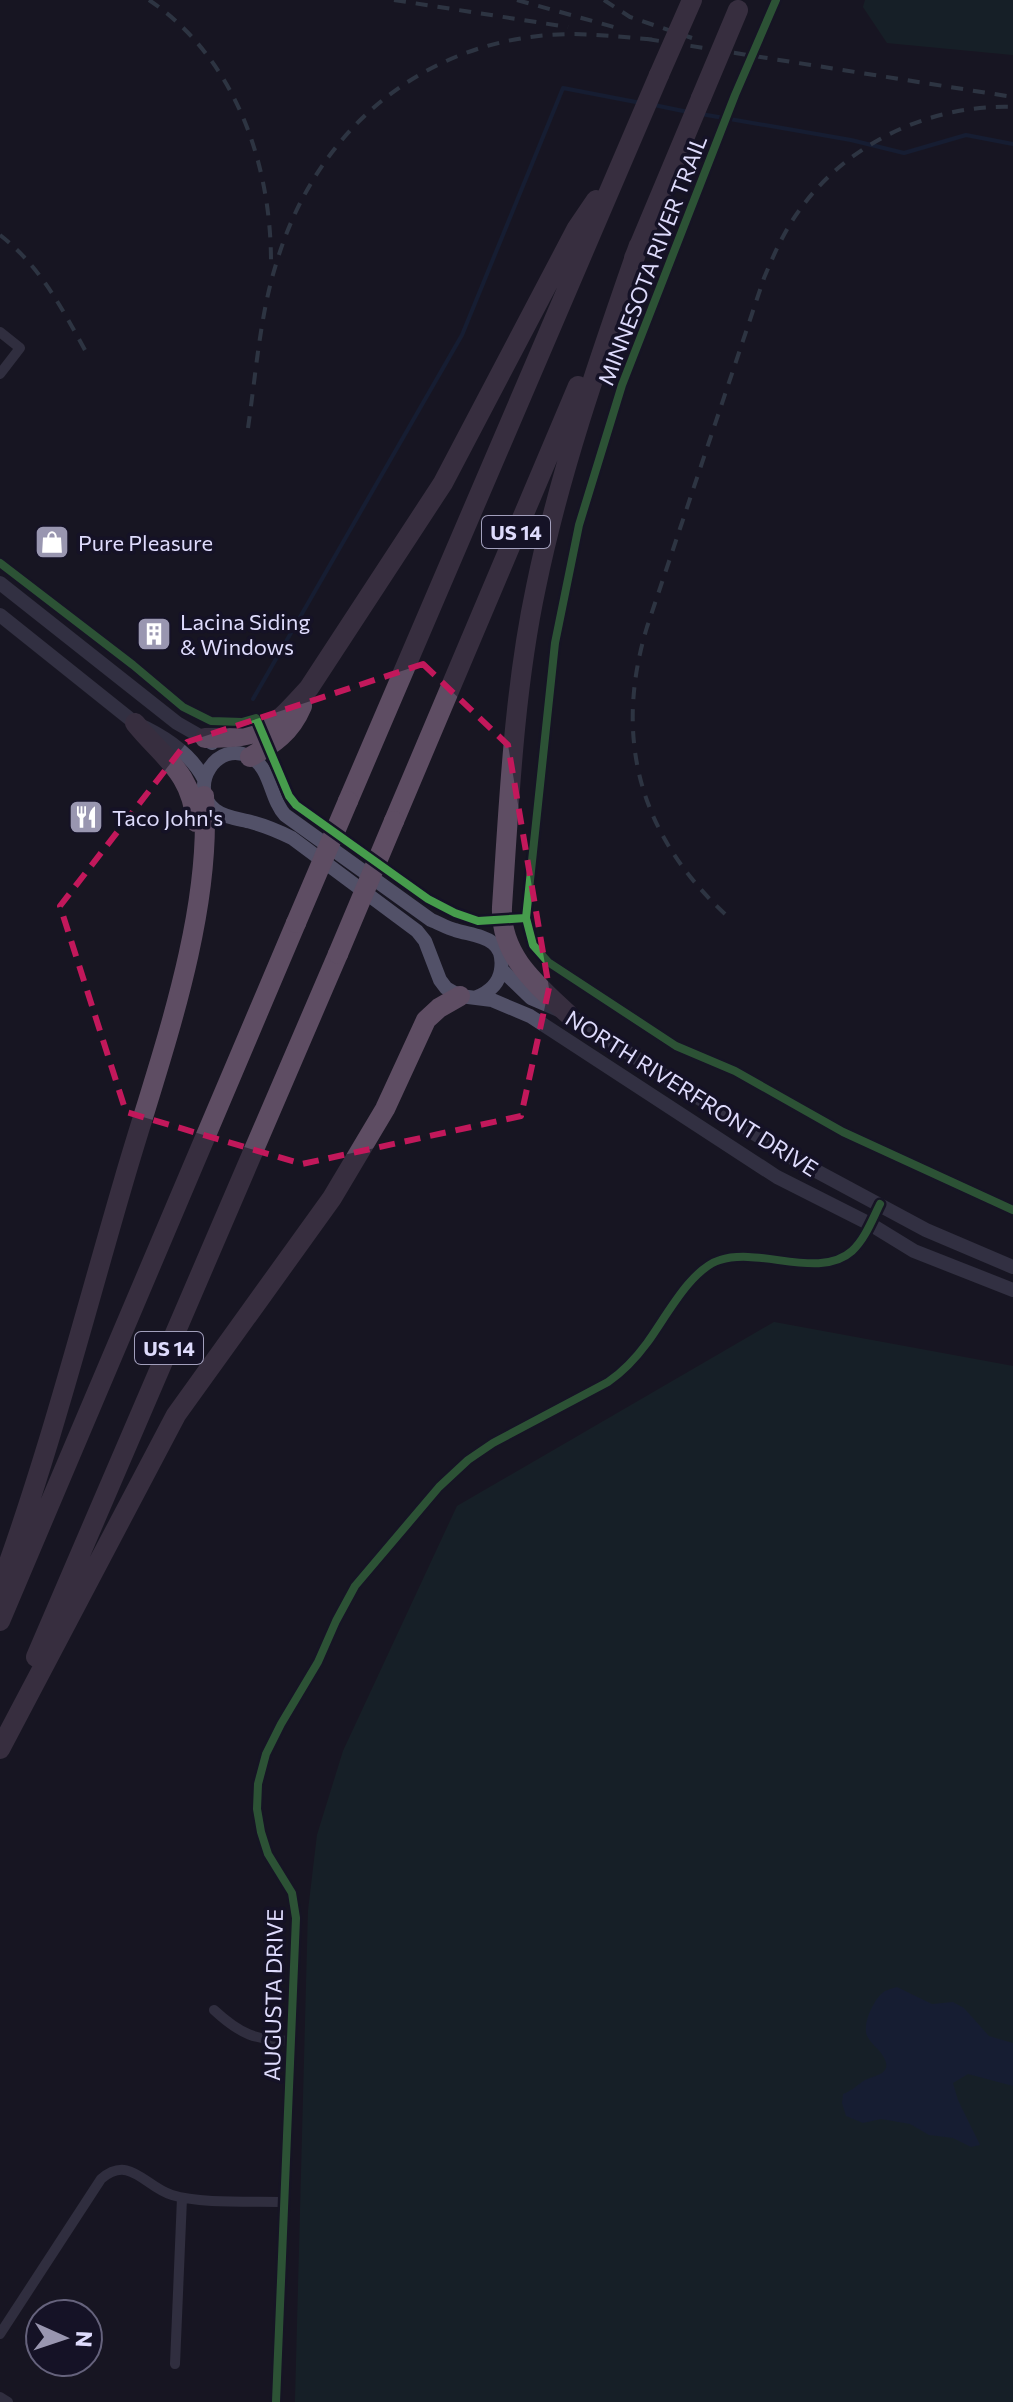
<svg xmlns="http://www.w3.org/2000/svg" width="1013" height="2402" font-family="Commissioner,sans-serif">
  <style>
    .green { fill: #162c2d }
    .water { fill: #142645 }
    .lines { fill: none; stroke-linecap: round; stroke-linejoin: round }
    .stream { stroke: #142645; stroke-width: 4 }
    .minor { stroke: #4e4c62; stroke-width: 10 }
    .secondary { stroke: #525168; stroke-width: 14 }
    .motorway { stroke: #5e4d63; stroke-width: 20 }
    .rail { stroke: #485a69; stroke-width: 4; stroke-dasharray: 12 10; stroke-linecap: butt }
    .motorway-bridge { stroke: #5e4d63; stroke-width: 20 }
    .cycleway-casing { stroke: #151226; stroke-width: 13 }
    .cycleway { stroke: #469c4c; stroke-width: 8 }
    .marked { fill: none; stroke: #c2185b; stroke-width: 6; stroke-dasharray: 16 10; stroke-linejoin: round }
    .labels { text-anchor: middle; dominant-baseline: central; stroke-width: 7; stroke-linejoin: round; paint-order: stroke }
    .shield { fill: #151226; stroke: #a29fbc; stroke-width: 2 }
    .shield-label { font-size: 20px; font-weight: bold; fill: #dedbfc }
    .street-label { font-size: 22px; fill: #dedbfc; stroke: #151226 }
    .poi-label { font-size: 22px; fill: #dedbfc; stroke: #151226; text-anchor: start }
  </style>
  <rect width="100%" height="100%" fill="#181622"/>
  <path class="green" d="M865,0h148v55l-126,-12 -24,-36z
    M774,1322l239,44v1036h-718l13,-491 9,-76 26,-84 114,-245z"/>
  <path class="water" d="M897,1987l35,17 21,-2 11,6 25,28 24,7v43l-45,-12 -15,9 5,17 22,45 -9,2 -18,-9 -24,-3 -19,-11 -29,-5 -18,4 -17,-7 -4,-13 1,-9c10,-4 14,-9 22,-14 10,-5 29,-6 18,-24 -4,-7 -12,-12 -16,-20 -5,-12 7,-38 18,-45 4,-2 8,-3 12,-4z"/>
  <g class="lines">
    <path class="stream" d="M654,105l34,7
      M701,114l150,26 53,13 62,-18 47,9
      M253,699l209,-364 101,-247 78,15"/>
    <path class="minor" d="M0,332l20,16 -20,26
      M214,2010c27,25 41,30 78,31
      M0,2334l101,-155c29,-25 44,8 71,16 28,9 82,6 113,7
      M175,2364l7,-166
      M0,2397l8,5
      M276,2402l20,-484 -4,-25 -24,-39 -7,-22 -4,-23 1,-25 8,-30 15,-30 37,-62 18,-41 19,-35 84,-99 29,-27 25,-17 115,-61c16,-11 28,-24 39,-39 18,-24 43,-74 73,-83 40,-13 100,20 132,-9 13,-12 20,-31 28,-47"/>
    <path class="secondary" d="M0,583l177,140 35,20
      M0,615l135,108c27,12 55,29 69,56
      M501,969l30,29 37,16 226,145 132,71 87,37
      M477,997c12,-5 22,-14 24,-27 5,-34 -24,-33 -46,-40 -8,-2 -16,-7 -24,-10l-146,-105c-15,-16 -14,-48 -35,-58 -33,-18 -63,30 -35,53 10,8 25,9 36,12 15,4 27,9 41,16l125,93 8,10 15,39 6,8 14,8 32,4 38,16 247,161 93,47 44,27 99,39"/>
    <path class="motorway" d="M634,258l67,-160
      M135,723c29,36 56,48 61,99
      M205,738c60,-1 64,-6 104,-50l134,-205 134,-255 19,-28
      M250,757c24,-13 41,-25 52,-51
      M348,801l311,-726
      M394,821l184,-435
      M568,1014c-32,-30 -68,-59 -66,-107 7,-105 12,-217 34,-320 24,-117 64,-230 103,-342
      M0,1587c49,-133 84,-271 124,-407 34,-117 89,-262 80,-384
      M0,1621l296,-698
      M36,1657l302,-703
      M0,1749l176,-334 156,-217 53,-89 41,-89 13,-12 21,-12"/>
    <path class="rail" d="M149,0c86,58 122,163 122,262
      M394,0l174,27
      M517,0l97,27
      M604,0l26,17 62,21
      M647,39l366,58
      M0,235c40,31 61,72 85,115
      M248,428c8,-55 12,-114 29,-167 38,-126 138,-215 271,-226 36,-3 72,2 109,5
      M725,914c-85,-79 -112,-175 -78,-287l117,-349c10,-24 21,-49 37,-70 48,-66 131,-104 212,-101"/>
    <path class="motorway-bridge" d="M659,75l33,-75
      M701,98l37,-88
      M296,923l52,-122
      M338,954l56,-133"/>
    <g class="cycleway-casing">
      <path id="cycleway" d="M0,563l133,102 50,42 28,14 31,1 14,-4 33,78 7,9 132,94 27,14 23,8 48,-3 7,27 15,17 128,84 59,25 108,61 170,78
        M526,918l29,-275 24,-118 43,-140 113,-290 41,-95
        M276,2402l20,-484 -4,-25 -24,-39 -7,-22 -4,-23 1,-25 8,-30 15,-30 37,-62 18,-41 19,-35 84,-99 29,-27 25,-17 115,-61c16,-11 28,-24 39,-39 18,-24 43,-74 73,-83 40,-13 100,20 132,-9 13,-12 20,-31 28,-47"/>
    </g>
    <use href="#cycleway" class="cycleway"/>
  </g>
  <path d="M0 0H1013V2402H0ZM423,664l85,81 41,243 -28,128 -219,48 -176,-52 -66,-206 127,-164z" fill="#181622" fill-opacity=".55" fill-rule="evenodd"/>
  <path class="marked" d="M423,664l85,81 41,243 -28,128 -219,48 -176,-52 -66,-206 127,-164z"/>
  <defs>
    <g id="shop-square" transform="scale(1.8)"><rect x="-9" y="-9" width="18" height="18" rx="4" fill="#9996b0" stroke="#151226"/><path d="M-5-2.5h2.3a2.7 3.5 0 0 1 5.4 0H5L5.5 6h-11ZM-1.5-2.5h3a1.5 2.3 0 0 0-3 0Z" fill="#fff"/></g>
    <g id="building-square" transform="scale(1.8)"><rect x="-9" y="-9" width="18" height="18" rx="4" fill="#9996b0" stroke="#151226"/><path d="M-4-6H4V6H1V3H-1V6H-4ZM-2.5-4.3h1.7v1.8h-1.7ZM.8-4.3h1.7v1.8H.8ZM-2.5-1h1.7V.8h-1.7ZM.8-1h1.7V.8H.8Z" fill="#fff"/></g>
    <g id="restaurant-square" transform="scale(1.8)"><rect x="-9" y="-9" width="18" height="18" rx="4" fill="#9996b0" stroke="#151226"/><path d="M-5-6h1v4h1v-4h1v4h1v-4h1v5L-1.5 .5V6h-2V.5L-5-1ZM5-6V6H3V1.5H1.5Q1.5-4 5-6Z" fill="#fff"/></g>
  </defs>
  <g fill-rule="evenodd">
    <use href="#shop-square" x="52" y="542"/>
    <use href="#building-square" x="154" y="634"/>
    <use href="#restaurant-square" x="86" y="817"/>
  </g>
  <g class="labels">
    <g class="shield">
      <rect x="482" y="516" width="68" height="32" rx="6"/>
      <rect x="135" y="1332" width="68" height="32" rx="6"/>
    </g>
    <g class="shield-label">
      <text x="516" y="532">US 14</text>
      <text x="169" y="1348">US 14</text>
    </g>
    <g class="street-label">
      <text transform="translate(652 260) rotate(-69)">MINNESOTA RIVER TRAIL</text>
      <text transform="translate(692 1093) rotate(32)">NORTH RIVERFRONT DRIVE</text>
      <text transform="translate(273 1995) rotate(-89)">AUGUSTA DRIVE</text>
    </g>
    <g class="poi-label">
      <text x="78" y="542">Pure Pleasure</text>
      <text x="180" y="621">Lacina Siding<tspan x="180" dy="25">&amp; Windows</tspan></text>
      <text x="112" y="817">Taco John's</text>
    </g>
  </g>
  <g transform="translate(64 2338) rotate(93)"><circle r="38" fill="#151226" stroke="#65627c" stroke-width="2"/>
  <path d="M0-6L14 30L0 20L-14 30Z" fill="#9996b0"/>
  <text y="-12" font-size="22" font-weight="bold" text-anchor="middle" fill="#dedbfc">N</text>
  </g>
</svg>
